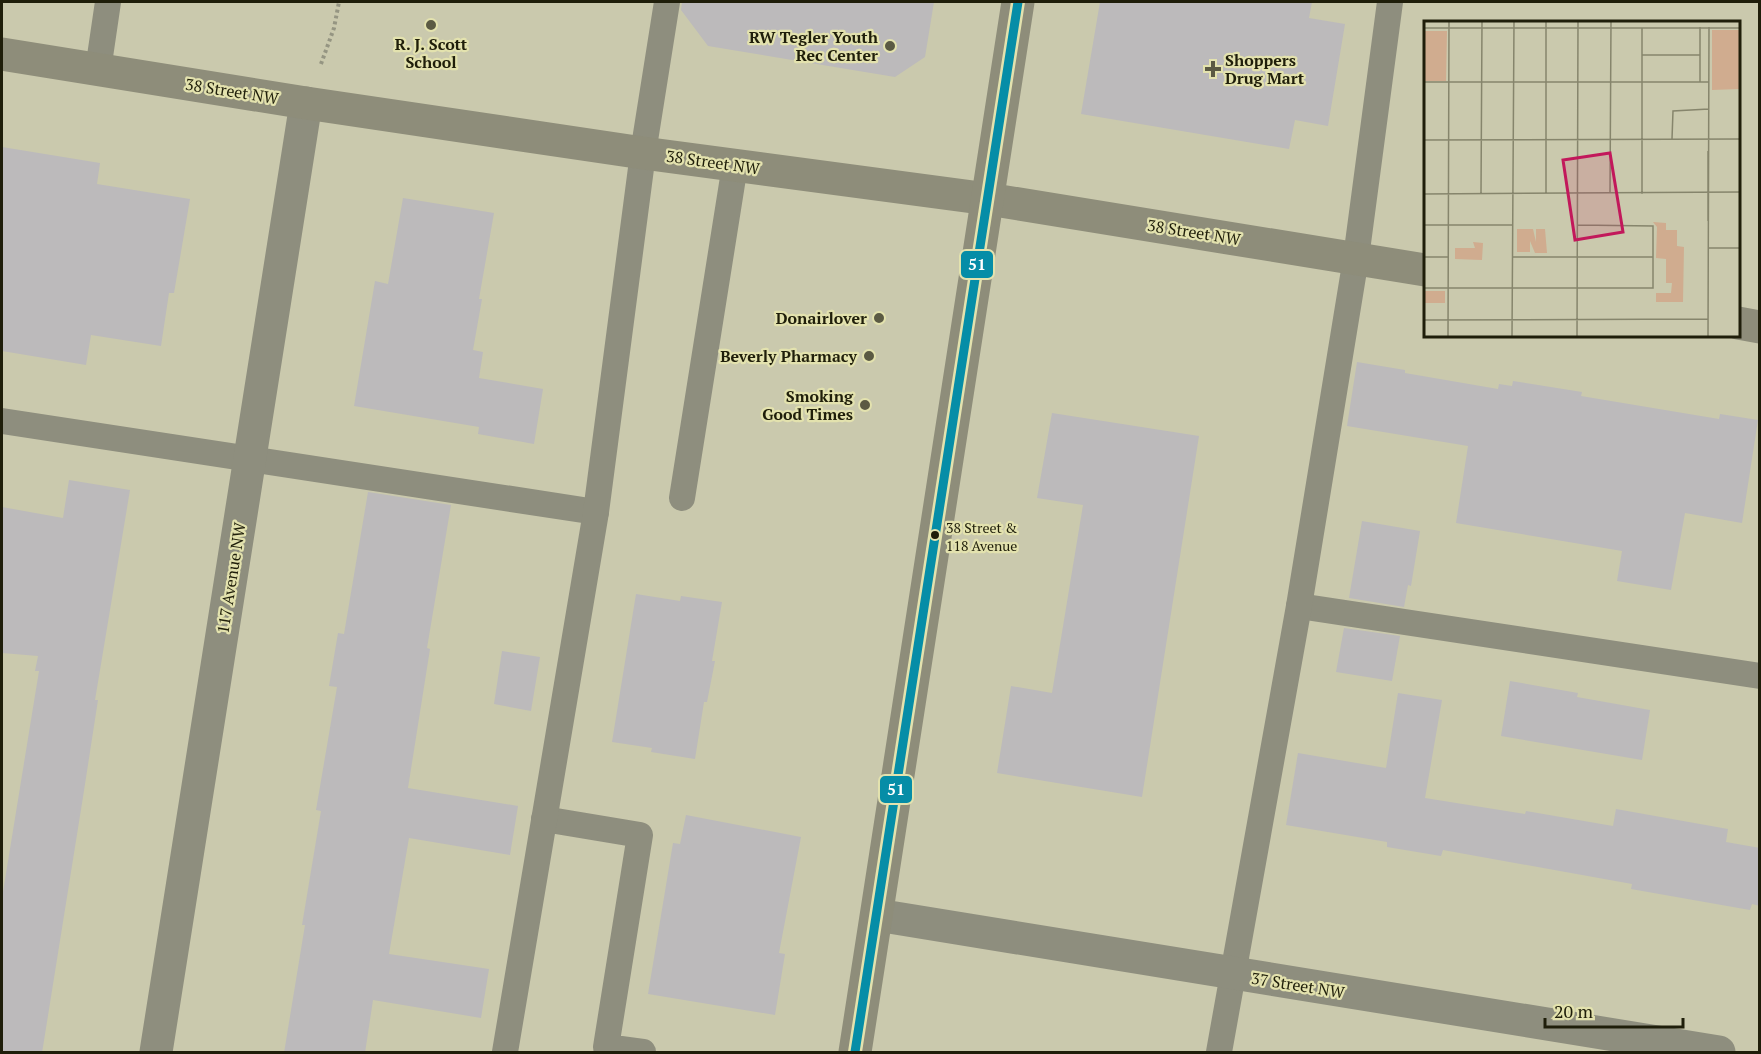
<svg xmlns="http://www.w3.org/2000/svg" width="1761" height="1054" font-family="'PT Serif',serif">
<rect width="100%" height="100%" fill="#cac9ad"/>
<g fill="#bcbabb">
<path d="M682,2H934L925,57L895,77L708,46L681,10Z"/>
<path d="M1100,2H1312L1309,18L1345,24L1328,126L1295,120L1289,149L1081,114Z"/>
<path d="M2,147L100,163L97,184L190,199L174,293H169L161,346L91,335L86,365L2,351Z"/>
<path d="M403,198L494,213L479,299H482L473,350L483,352L479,378L543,389L534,444L478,434L479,427L354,406L375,281L388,284Z"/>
<path d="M1357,362L1405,370V373L1498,389L1499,384L1512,386L1513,381L1582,392L1581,396L1719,419L1720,414L1758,420L1742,523L1685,513L1671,590L1617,581L1622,551L1456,523L1468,446L1347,426Z"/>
<path d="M1052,413L1199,436L1142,797L997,773L1011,686L1052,693L1083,505L1037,498Z"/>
<path d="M69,480L130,490L95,700H98L83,797L42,1053H2V898L39,671H35L38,656L2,653V507L63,518Z"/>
<path d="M368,492L451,505L427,648L430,649L408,788L518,806L510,855L409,838L389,954L489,969L481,1018L373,1000L365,1053H284L305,925H302L321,811L316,810L337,687L329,686L338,633L344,634Z"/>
<path d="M1362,521L1420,531L1411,586L1408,585L1404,607L1349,598Z"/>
<path d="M636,594L680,601L681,596L722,602L712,661H715L707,702H704L695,759L651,752L652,748L612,742Z"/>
<path d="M1344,628L1400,636L1392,681L1336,672Z"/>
<path d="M502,651L540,657L531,711L494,704Z"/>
<path d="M1510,681L1578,693L1577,697L1650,710L1642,760L1501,736Z"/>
<path d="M1398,693L1442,700L1425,798L1525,814L1526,811L1613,826L1616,809L1728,829L1726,842L1760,848V906L1752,904L1750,910L1631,889L1632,884L1443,850L1441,856L1387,847V842L1286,825L1298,753L1386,768Z"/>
<path d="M686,815L801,837L779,953L785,954L775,1015L648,994L673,843L680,844Z"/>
</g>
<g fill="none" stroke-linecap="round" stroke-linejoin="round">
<path stroke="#959582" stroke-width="4" stroke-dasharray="3 3" stroke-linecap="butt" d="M321,64L334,28L339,2"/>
<g stroke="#8e8e7e" stroke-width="26">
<path d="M98,70L108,2"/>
<path d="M2,421L596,512"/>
<path d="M682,498L735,165"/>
<path d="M1299,606L1760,676"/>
<path d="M544,819L640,835L606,1047L643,1052"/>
<path d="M505,1052L596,512L643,153L667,2"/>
<path d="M1219,1052L1299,606L1356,258L1390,2"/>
</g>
<g stroke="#8e8e7e" stroke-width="33">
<path d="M877,915L1719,1052"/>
<path d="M156,1052L306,103"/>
</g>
<g stroke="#8e8d7a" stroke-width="33">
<path d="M2,54L306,103L643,153L988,199L1425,270"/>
<path d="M1738,323L1760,327"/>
<path d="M855,1052L1018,2"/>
</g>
<defs>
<path id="bus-1" d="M855,1052L1018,2"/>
</defs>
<use href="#bus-1" stroke="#e3e2ae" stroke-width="14"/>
<use href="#bus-1" stroke="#068da7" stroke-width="9"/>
</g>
<g fill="#5b5a43" stroke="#e3e2ae" stroke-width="2">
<circle cx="431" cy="25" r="6"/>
<circle cx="890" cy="46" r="6"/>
<path d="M1210 60h6v6h6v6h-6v6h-6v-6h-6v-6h6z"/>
<circle cx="879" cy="318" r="6"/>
<circle cx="869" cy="356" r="6"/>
<circle cx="865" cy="405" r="6"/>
</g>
<circle fill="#1f1e0a" stroke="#e3e2ae" stroke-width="2" cx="935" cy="535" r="5"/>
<g text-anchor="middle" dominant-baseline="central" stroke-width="4.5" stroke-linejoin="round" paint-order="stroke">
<g font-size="14" fill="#1f1e0a" stroke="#e3e2ae" text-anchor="start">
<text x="946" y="527">38 Street &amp;<tspan x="946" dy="18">118 Avenue</tspan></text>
</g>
<g font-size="16" font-weight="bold" fill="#1f1e0a" stroke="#e3e2ae" text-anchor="end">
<text x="878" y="37">RW Tegler Youth<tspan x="878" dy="18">Rec Center</tspan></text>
<text x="431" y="44" text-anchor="middle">R. J. Scott<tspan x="431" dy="18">School</tspan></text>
<text x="1225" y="60" text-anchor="start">Shoppers<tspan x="1225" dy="18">Drug Mart</tspan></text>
<text x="867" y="318">Donairlover</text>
<text x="857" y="356">Beverly Pharmacy</text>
<text x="853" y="396">Smoking<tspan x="853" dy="18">Good Times</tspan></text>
</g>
<g font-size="16" fill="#1f1e0a" stroke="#e3e2ae">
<text transform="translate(232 91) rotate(9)">38 Street NW</text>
<text transform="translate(713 162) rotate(8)">38 Street NW</text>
<text transform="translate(1194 232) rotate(9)">38 Street NW</text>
<text transform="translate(231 578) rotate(-81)">117 Avenue NW</text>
<text transform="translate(1298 985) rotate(9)">37 Street NW</text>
</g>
</g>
<g transform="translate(1424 21)">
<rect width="316" height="316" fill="#cac9ad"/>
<path d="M288,9H316V68L288,69ZM0,10H23L22,60H0ZM229,201L242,202V209H253V225L260,226L259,281H232V272H247L248,262H242V238L232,237L233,206ZM93,208H109L112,221V208H121L123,232H111L106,220V231H93ZM49,221L59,222L58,239L31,238V227H51ZM0,270H21V282H0Z" fill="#d0ac8f"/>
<path fill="none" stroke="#86856c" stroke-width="1.5" d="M276,6V61M0,7H317M218,34H276M0,61H285M248,118L249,90L285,88M0,119L317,118M57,172L58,0M122,172V0M186,172L187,0M0,173L317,171M218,173V7M284,200V130M0,204H88M284,227H317M0,236H25M88,236H229M0,267H229V205L154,204M0,299L284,298M24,316L25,0M88,316L90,0M153,316L154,0M284,316L285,6"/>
<path fill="#c2185b" fill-opacity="0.15" stroke="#c2185b" stroke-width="3" d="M186,132L199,211L151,219L139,139Z"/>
<rect width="316" height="316" fill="none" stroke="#1f1e0a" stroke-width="3"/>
</g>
<g stroke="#e3e2ae" stroke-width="2">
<rect x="960" y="250" width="34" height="29" rx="6" fill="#068da7"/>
<rect x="879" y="775" width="34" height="29" rx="6" fill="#068da7"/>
</g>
<g font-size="16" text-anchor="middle" font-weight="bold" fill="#fff">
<text x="977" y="270">51</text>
<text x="896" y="795">51</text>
</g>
<rect width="1761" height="1054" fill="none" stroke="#1f1e0a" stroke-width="6"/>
<path d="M1545 1018v9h138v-9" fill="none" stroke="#1f1e0a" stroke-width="3"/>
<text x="1554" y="1018" font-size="18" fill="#1f1e0a" stroke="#e3e2ae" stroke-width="4.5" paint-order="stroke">20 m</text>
</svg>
